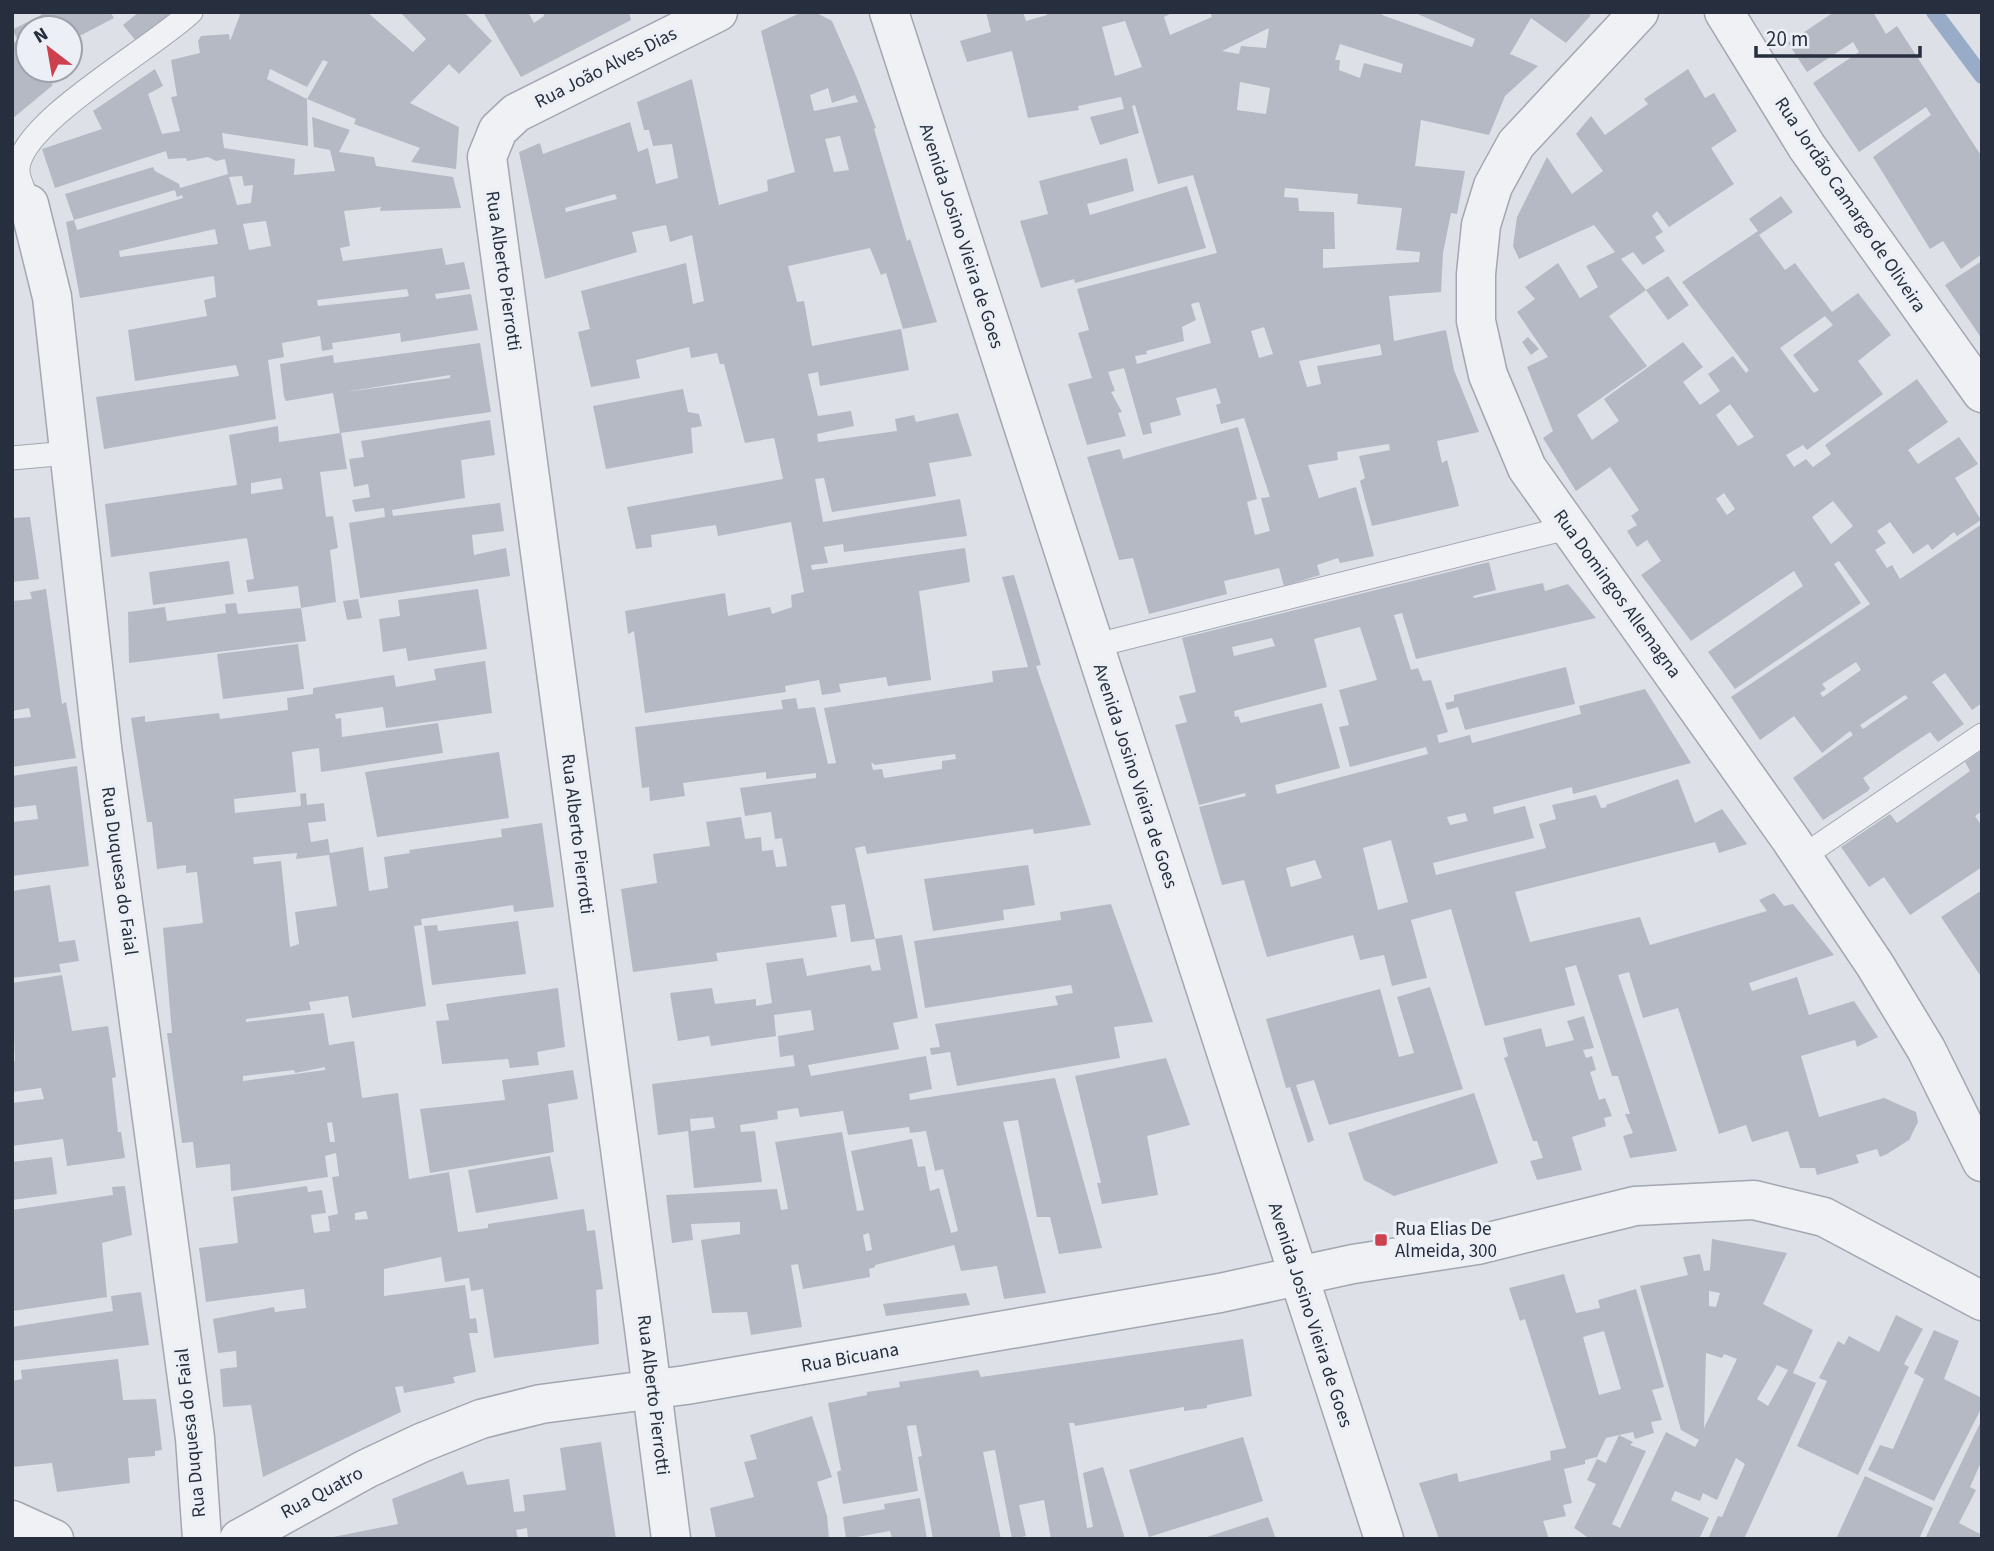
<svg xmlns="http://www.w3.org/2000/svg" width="1994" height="1551" font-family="'Source Sans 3',sans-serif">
<rect width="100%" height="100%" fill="#dde0e7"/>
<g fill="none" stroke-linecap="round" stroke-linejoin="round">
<path stroke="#98acc7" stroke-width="16" d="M1934,12L1982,76"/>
</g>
<g fill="#b4b9c4" fill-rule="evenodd">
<path d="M40,12H110L114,18L70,41V28H28V70H41L53,85L12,119V44L18,40L12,30L41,15Z"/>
<path d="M139,12H167L170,16L136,41L123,25Z"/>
<path d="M235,12H367L413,52L426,39L400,12H464L492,41L459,74L449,64L410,103L459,127L456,169L411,162L420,148L354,124L356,119L307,99L328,62L323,60L307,87L270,69L267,79L307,99L308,146L222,133L224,148L295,159L294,175L335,171L330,150L314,147L312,117L350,130L339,152L374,157L376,166L453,177L461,208L380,211L381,207L344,211L350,246L340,248L343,261L442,248L446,265L464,262L470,289L435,294L436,299L471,294L478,330L401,342L400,333L332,343L333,349L322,351L320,336L282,343L284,357L268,360L276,419L104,449L96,397L239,376L236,365L135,381L128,330L207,316L204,300L216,297L214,276L80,298L66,222L74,220L77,230L183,198L182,195L177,197L175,190L74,220L65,194L153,167L155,171L179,184L180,188L228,174L225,159L216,161L208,157L187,161L186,158L168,159L166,151L55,188L42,149L102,129L93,111L155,69L163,86L148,94L162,134L180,131L171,97L177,96L171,60L200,53L198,41L201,36L229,34L230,41L240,15ZM242,176L244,186L253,185L251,203L237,205L229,177ZM266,221L271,246L249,250L243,224ZM215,229L218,244L120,257L119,251ZM407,289L409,296L404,297L318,306L317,300Z"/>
<path d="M483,12H528L534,23L544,16L543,12H629L631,20L521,77Z"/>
<path d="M815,12L832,21L857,78L876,128L874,129L907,241L910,239L937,322L903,329L886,273L881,275L870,248L788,266L797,302L804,301L812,346L901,329L909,370L820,386L818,372L808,374L818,416L851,411L854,426L817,434L818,442L897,431L895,419L914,415L916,422L958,413L972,456L929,463L936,496L832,512L824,478L815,479L823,522L960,499L967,536L844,552L843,544L824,547L828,563L811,565L812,570L965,548L970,582L919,591L931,680L888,686L886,677L839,684L841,692L822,695L819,680L785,686L786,692L645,713L634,631L628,634L625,611L725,593L728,616L770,607L772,614L792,607L791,595L804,592L791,522L718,536L716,525L651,535L652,547L636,549L627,507L783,479L775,442L774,438L745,443L724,364H720L717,353L691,358L689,347L636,360L640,378L591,387L578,332L590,329L581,291L686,263L693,304L704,301L692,235L670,242L666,225L632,232L637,252L545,279L519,152L540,143L543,154L630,122L638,152L648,148L656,184L678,178L672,144L653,146L649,130H644L637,102L692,79L719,205L768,191L767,180L795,172L761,31L800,13ZM828,88L832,103L855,95L858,102L814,111L810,95ZM840,136L849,170L834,172L825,139ZM615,194L617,199L566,212L565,208Z"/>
<path d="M986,12H1023L1026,21L1047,15L1045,12H1174L1164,17L1170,35L1212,17L1210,12H1383L1382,15L1472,47L1475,39L1413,12H1587L1591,15L1566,43L1531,18L1510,54L1538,66L1505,96L1489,135L1421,120L1415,166L1465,171L1457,214L1451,213L1443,253L1441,292L1389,296L1394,341L1446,330L1454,370L1479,432L1437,441L1442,463L1447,460L1459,506L1372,526L1360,481L1365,478L1359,456L1390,450L1389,444L1337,452L1338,460L1308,465L1319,498L1356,487L1374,556L1340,563L1338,558L1317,565L1320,575L1284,586L1279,568L1224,581L1227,594L1149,614L1133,558L1119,560L1087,457L1120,449L1123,459L1238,427L1257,499L1247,502L1255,535L1270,531L1261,498L1270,497L1244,418L1221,424L1216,405L1221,403L1216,388L1176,398L1181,415L1150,423L1152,433L1143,435L1124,368L1108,372L1115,391L1111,392L1122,412L1118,413L1126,436L1087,445L1068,384L1092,378L1078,333L1089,330L1077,289L1217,253L1193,175L1158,184L1135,105L1132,106L1139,133L1100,145L1090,117L1124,109L1121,97L1078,106L1079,110L1028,118L1012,51L967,62L960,41L991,32ZM1125,21L1142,67L1115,76L1102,27ZM1269,28L1266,48L1241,46L1239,54L1222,51ZM1340,44L1403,64L1401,73L1364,63L1360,78L1339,70L1340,60H1335ZM1240,82L1270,88L1266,114L1237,110ZM1285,188L1358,194L1357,204L1402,208L1396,250L1420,252L1419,262L1323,268V249H1335L1334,212L1299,211L1298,198L1284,197ZM1199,302L1211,343L1137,364L1135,356L1147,354L1146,351L1184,341L1182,327L1196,320L1191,304ZM1264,327L1273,354L1259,358L1251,331ZM1380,344L1382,355L1317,366L1321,384L1307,387L1299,361Z"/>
<path d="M1834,12H1873L1886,34L1897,26L1982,157V254L1961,269L1943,241L1930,249L1873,157L1931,115L1926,107L1859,152L1813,83L1859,52L1853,42L1807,72L1788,43Z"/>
<path d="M1688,69L1705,98L1714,93L1737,131L1711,148L1734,184L1669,227L1657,211L1652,216L1663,232L1655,237L1665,251L1643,265L1633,252L1621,259L1646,290L1609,316L1647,366L1577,415L1592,440L1619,421L1604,399L1683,342L1703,367L1683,382L1700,405L1720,391L1708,374L1733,356L1746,373L1749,370L1682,282L1758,231L1749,219L1781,196L1793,212L1759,235L1785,270L1795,263L1832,312L1858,293L1891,335L1858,361L1883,394L1807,450L1803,445L1786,455L1794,467L1806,459L1813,467L1831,454L1825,445L1917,379L1948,422L1908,450L1918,464L1959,437L1978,464L1955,478L1981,520L1957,536L1954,532L1932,550L1928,544L1913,554L1890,522L1877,531L1886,543L1875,550L1887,568L1892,565L1900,579L1982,524V703L1972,710L1945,673L1932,682L1964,724L1938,742L1930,732L1900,752L1863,778L1870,788L1868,791L1823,820L1793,778L1853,735L1850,731L1822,753L1794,716L1760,740L1731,697L1870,604L1839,561L1834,564L1861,603L1735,689L1708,652L1803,586L1794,571L1691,641L1641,575L1661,561L1647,540L1637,547L1627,531L1637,525L1631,516L1639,510L1610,467L1576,491L1543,438L1553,431L1527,367L1548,357L1517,312L1535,299L1525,287L1558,263L1580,298L1598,287L1586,266L1615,252L1594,225L1519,259L1513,246L1517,217L1547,157L1572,194L1603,171L1576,134L1591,116L1605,135L1648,104L1644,99ZM1825,316L1833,325L1793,355L1819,390L1814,393L1780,348ZM1730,404L1754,437L1738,446L1716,415ZM1724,493L1735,509L1727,515L1716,499ZM1833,501L1853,526L1831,544L1812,517ZM1856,662L1861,670L1823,697L1820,693L1826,689L1822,684ZM1905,695L1908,698L1863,729L1860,725Z"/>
<path d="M1127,158L1134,191L1087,204L1090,215L1187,186L1206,248L1075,283L1074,279L1041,288L1020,221L1048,214L1039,181Z"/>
<path d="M1982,261V339L1945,285Z"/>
<path d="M1668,276L1689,305L1668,320L1646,290Z"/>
<path d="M1528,337L1539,349L1531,355L1522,342Z"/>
<path d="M480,343L491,412L340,433L333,393L286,401L284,397L280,364L333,355L334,363ZM450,375V378L345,392Z"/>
<path d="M683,389L688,412L699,414L702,426L691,428L693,453L606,469L593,406Z"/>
<path d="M490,420L495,455L461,460L465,498L392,510L393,516L500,503L504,531L472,535L474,555L506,548L510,576L360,598L349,523L385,517L384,508L355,512L352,500L370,497L368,484L354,487L349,459L364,457L361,441Z"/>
<path d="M278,426L279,442L341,433L347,469L320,472L326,517L333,516L338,548L330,550L336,602L301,608L306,641L129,663L128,612L165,607L167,621L226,613L225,604L236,603L238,614L301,608L298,586L248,592L246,580L254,579L247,538L111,557L105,504L237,485L229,435ZM281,478L283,489L251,494V483Z"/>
<path d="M30,517L39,579L12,582V518Z"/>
<path d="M229,561L234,594L153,605L149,572Z"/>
<path d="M1489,562L1496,590L1473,596L1474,598L1543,583L1545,591L1568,584L1596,618L1416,659L1402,613L1394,615L1411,670L1418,668L1423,681L1431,680L1448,732L1437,735L1439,743L1470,735L1472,743L1581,714L1579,706L1645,689L1691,763L1573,794L1572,787L1493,807L1494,814L1525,806L1534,838L1433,863L1436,875L1546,848L1539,824L1556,819L1552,805L1596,795L1601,808L1607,807L1606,805L1678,779L1695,823L1722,809L1747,844L1719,853L1715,842L1515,892L1530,942L1640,917L1650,945L1767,911L1759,900L1774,893L1784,906L1793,904L1834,955L1749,983L1752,991L1797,977L1809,1015L1854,1001L1878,1037L1857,1047L1855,1040L1801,1056L1819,1117L1884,1098L1916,1112L1918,1122L1909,1140L1887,1154L1880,1157L1877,1149L1856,1155L1859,1163L1817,1175L1815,1168H1800L1788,1131L1752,1142L1746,1125L1719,1134L1678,1008L1643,1018L1629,972L1618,975L1677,1151L1630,1158L1623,1136L1633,1133L1625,1114H1630L1618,1076H1612L1576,965L1565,968L1575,1005L1485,1026L1451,909L1411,920L1427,978L1417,980L1392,986L1384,955L1360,960L1353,935L1267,957L1244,880L1222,885L1199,807L1246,796L1245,793L1199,805L1175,725L1187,722L1179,696L1196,692L1182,638ZM1360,627L1377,680L1339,690L1349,725L1339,727L1350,767L1426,747L1428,754L1277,794L1275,785L1340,768L1322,703L1241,723L1238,716L1235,717L1234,711L1327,687L1314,639ZM1272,638L1275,646L1234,656L1232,647ZM1465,813L1468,821L1450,825L1447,817ZM1391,840L1408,902L1378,910L1363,848ZM1315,860L1322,878L1291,887L1286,868Z"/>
<path d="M1014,575L1041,665L1036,666L1091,825L1034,834L1033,829L867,854L865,846L855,848L875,939L902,935L918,1018L893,1023L899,1049L808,1065L811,1076L926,1056L932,1089L909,1094L910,1100L1055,1078L1102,1248L1059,1254L1050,1217H1037L1018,1120L1003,1122L1046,1293L1004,1299L997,1266L961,1271L954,1245L875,1265V1267L869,1269L870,1277L803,1289L798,1264L791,1265L802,1327L751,1335L747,1312L712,1313L701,1240L740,1234V1222L691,1224L693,1240L672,1243L666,1195L777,1189L781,1210L788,1209L775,1142L842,1132L857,1211L864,1210L851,1151L912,1139L918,1167L925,1166L930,1191L939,1188L951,1233L958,1231L943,1169L935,1171L926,1131L910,1133L909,1127L848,1135L843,1111L800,1117L798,1108L777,1111L778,1119L740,1125L741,1132L755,1131L762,1182L694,1188L688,1131L658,1135L652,1084L795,1066L793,1055L780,1057L778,1036L814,1030L811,1010L774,1015L776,1036L711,1046L709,1036L678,1041L670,993L712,988L715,1004L756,999V1006L772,1003L766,963L803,958L807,976L870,965L872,971L881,970L875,939L851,942L845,904L831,906L837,937L716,953L718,961L633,972L621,889L657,883L653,854L710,846L706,822L741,817L745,839L761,837L762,851L773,850L776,867L787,866L782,838L775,839L771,812L745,816L740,788L816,778V773L766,779V772L683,783L685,796L650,801L649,787L642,788L635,727L783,709L781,700L796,698L798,709L815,707L828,764L836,763L824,708L993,682L992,671L1028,667L1002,577ZM955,754L956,759L942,761V769L884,778L882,769L873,770L871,762L875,765ZM713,1117L715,1128L691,1131L690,1119ZM869,1233L872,1250L866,1251L863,1235Z"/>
<path d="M46,589L62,704L66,702L76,758L12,767V719L31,717L29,708L12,711V601L32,599L30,592Z"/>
<path d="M478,589L487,649L408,661L406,648L383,652L379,619L400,616L398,600Z"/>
<path d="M358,599L362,618L347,620L343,601Z"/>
<path d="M298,644L304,689L223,699L217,654Z"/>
<path d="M485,661L492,713L386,728L383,707L335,714L336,719L341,718L342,737L438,723L443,753L321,772L319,748L292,752L296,792L234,799L235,813L301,806L300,794L306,793L307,805L324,803L326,821L308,823L311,842L328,839L330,853L363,847L369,891L388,888L384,857L410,853L409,850L502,837L501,829L542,823L554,907L514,912L513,905L421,919L422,925L414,926L426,1006L352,1018L348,996L309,1002L311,1010L246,1019V1022L324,1013L329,1045L354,1041L362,1098L398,1093L409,1179L449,1172L458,1232L488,1228V1224L584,1209L587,1231L595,1230L603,1289L596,1290L599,1344L494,1358L483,1289L471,1291L469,1278L445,1282L441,1257L384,1269V1296L465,1285L470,1319L476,1318L478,1333H469L476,1372L453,1377L455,1383L404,1393L403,1386L395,1387L401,1412L263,1477L251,1405L223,1407L220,1369L237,1367L236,1351L218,1353L213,1319L274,1307L275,1312L306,1308L304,1289L206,1302L199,1248L238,1243L233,1197L307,1186L308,1192L322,1190L326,1213L311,1215L314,1233L330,1231L328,1216L338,1214L332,1177L339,1176L336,1153L325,1156L328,1177L231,1191L230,1164L196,1168L193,1142L182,1143L167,1033H172L163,928L203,923L197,872L186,873V865L157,869L152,822H147L131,718L145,716V722L219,713L220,719L288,710L287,698L313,694V688L394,675L396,687L436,680L434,669ZM297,853L296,859L329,855L337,906L295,912L299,944L290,947L281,861L254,864L253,857ZM325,1067V1070L243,1081V1076L294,1070L295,1073ZM332,1122L335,1142H330L327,1123ZM366,1211L368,1219L355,1220V1213Z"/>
<path d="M1566,667L1575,704L1465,730L1458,707L1447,710L1445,703L1454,701V695Z"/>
<path d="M1982,750V811L1975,816L1982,826V867L1910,915L1884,877L1869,887L1841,847L1890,814L1897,823L1970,771L1965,762Z"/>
<path d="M499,752L509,818L377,837L365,772Z"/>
<path d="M77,766L89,866L12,876V822L38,819L36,805L12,808V776Z"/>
<path d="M1028,865L1035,905L1003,910L1004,920L933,931L924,879Z"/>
<path d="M50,885L59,942L75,940L79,961L59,964L61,972L12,978V891Z"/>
<path d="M1982,890V978L1941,917Z"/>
<path d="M1111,904L1153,1022L1114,1027L1120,1058L957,1086L950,1052L931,1055L930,1048L940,1047L935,1024L1058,1005L1055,996L1073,993L1071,985L925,1008L914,941L1061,920L1060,912Z"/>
<path d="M518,921L526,974L432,985L424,926L437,925L438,931Z"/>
<path d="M62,975L72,1031L108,1026L116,1077L112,1078L118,1132H121L125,1158L67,1166L63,1139L12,1146V1103L44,1099L41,1088L12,1092V1061H15L12,983Z"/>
<path d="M1430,987L1463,1089L1329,1125L1314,1080L1296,1085L1314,1140L1308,1143L1290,1087L1286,1088L1266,1019L1380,989L1399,1057L1414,1053L1397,997Z"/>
<path d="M558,988L565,1047L537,1052L539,1065L510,1068L508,1059L442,1064L436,1021L449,1020L446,1004Z"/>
<path d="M1584,1016L1594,1048L1583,1050L1586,1058L1592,1056L1596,1070L1590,1072L1599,1100L1605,1098L1612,1116L1604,1118L1606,1126L1572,1137L1582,1170L1537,1180L1530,1161L1543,1158L1537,1141H1533L1504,1058L1508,1056L1503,1038L1541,1028L1546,1047L1574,1040L1567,1021Z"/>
<path d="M1166,1058L1190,1125L1147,1136L1158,1195L1102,1204L1097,1183H1101L1075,1076Z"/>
<path d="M573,1070L578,1099L548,1104L554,1152L430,1173L420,1109L505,1100L502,1080Z"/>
<path d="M1474,1093L1498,1163L1394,1196L1364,1180L1348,1133Z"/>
<path d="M550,1156L558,1199L476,1213L468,1170Z"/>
<path d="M52,1157L57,1194L12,1200V1162Z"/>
<path d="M125,1186L132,1235L102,1243L107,1297L13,1311L12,1210L113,1195L112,1187Z"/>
<path d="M1712,1239L1787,1253L1763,1304L1813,1330L1793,1373L1816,1383L1744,1539H1708L1718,1516L1722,1517L1745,1464L1736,1458L1717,1500L1703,1493L1700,1501L1675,1491L1671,1500L1709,1518L1699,1539H1590L1574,1528L1596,1484L1587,1480L1597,1459L1606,1463L1619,1435L1606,1438L1597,1457L1585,1460V1464L1564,1469L1572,1503L1563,1505L1566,1516L1543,1521L1549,1539H1439L1419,1483L1457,1473L1459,1482L1551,1460L1550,1451L1566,1448L1525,1319L1520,1321L1509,1288L1564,1274L1576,1313L1600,1308L1598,1300L1636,1289L1664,1387L1652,1390L1662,1420L1651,1422L1654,1433L1635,1439L1633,1432L1619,1435L1633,1442L1630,1445L1646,1451L1612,1524L1620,1528L1666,1432L1695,1447L1699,1440L1681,1430L1640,1286L1688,1275L1683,1257L1700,1254L1704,1271L1710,1270ZM1709,1291L1720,1293L1716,1307L1709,1306ZM1604,1331L1621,1389L1599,1395L1583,1337ZM1706,1353L1722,1358L1724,1354L1737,1359L1704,1428ZM1777,1365L1788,1370L1768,1406L1757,1399Z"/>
<path d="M141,1292L149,1345L12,1361V1327L113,1311L111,1296Z"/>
<path d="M966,1293L970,1305L886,1316L883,1304Z"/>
<path d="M1896,1315L1923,1329L1904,1364L1909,1367L1858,1475L1797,1446L1827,1381L1819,1378L1838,1341L1844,1345L1849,1336L1879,1352Z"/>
<path d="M1934,1330L1959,1341L1944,1379L1982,1398V1407L1934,1501L1868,1470L1880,1445L1893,1449L1924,1379L1914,1373Z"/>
<path d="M1243,1339L1252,1396L1207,1405V1408L1184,1411V1407L1075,1426L1074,1423H1069L1087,1528L1093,1527L1083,1473L1103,1467L1125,1539H1051L1044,1500L1019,1505L1026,1536L1012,1539L995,1450L983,1452L1001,1539H933L918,1457L922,1456L916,1425L907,1426L918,1491L843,1504L837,1472L841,1470L828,1403L867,1395V1392L900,1387L899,1382L978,1370L981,1377Z"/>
<path d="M118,1359L123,1400L156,1399L162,1450L155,1451V1456L128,1458L130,1483L57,1492L52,1463L12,1467V1381L22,1379L21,1370Z"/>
<path d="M812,1416L832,1477L817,1482L827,1516L829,1538L716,1539L710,1508L754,1497L744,1462L757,1459L750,1435Z"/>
<path d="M1982,1419V1460L1970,1487L1976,1490L1959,1523L1982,1535V1539H1925Z"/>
<path d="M1243,1437L1263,1501L1149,1537L1129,1470Z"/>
<path d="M601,1442L616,1539H528L527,1528L516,1530L518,1539H323L398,1524L392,1499L463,1471L467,1485L509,1479L514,1512L525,1511L523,1495L566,1490L560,1448Z"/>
<path d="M1865,1476L1933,1508L1919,1539H1836Z"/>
<path d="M920,1498L927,1539H892L890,1531L846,1539L843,1517L885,1509L884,1504Z"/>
<path d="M1268,1517L1276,1539H1204V1538Z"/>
</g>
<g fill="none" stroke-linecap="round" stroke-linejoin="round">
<defs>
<g id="service">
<path d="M29,204C26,194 17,179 18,169C20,122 155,47 191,12"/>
<path d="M12,458L68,453"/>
<path d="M1093,646L1567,528"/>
<path d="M1802,857L1982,735"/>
</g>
<g id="minor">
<path d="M889,12L1384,1539"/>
<path d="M1639,12L1516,144L1493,186L1481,225L1476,274V321L1488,375L1527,468L1791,840L1875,965L1926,1049L1982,1162"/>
<path d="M1724,12L1807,147L1982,393"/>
<path d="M29,204L52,297L102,747L195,1438L202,1539"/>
<path d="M12,1520L54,1539"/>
<path d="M239,1539L366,1469L421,1443L481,1419L541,1404L686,1385L1220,1293L1353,1264L1477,1245L1635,1206L1754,1200L1824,1217L1982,1301"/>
<path d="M671,1539C613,1078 548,618 487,157L498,130L516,113L718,12"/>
</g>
</defs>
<use href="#service" stroke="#a3a7b1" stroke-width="25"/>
<use href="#minor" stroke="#a3a7b1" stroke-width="41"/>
<use href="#service" stroke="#f0f1f5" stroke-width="23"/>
<use href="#minor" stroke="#f0f1f5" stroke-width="38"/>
</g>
<rect fill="#cd414f" stroke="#eceff5" stroke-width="2.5" x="1374" y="1233" width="14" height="14" rx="3.5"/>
<g text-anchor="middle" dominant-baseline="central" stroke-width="7" stroke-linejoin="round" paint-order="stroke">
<g font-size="19" fill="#272e3d" stroke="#eceff5">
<text transform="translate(606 68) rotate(-27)">Rua João Alves Dias</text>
<text transform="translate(1850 205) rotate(56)">Rua Jordão Camargo de Oliveira</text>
<text transform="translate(961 236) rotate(72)">Avenida Josino Vieira de Goes</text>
<text transform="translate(503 271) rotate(82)">Rua Alberto Pierrotti</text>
<text transform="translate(1617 594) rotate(54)">Rua Domingos Allemagna</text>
<text transform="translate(1135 776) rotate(72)">Avenida Josino Vieira de Goes</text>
<text transform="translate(577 834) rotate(83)">Rua Alberto Pierrotti</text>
<text transform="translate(119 871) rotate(82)">Rua Duquesa do Faial</text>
<text transform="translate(1310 1315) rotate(72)">Avenida Josino Vieira de Goes</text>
<text transform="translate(850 1358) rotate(-10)">Rua Bicuana</text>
<text transform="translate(653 1395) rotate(83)">Rua Alberto Pierrotti</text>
<text transform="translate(191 1433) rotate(-96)">Rua Duquesa do Faial</text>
<text transform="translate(322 1493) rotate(-28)">Rua Quatro</text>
</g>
<g font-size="19" fill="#272e3d" stroke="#eceff5" text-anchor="start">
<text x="1395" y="1229">Rua Elias De<tspan x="1395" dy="22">Almeida, 300</tspan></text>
</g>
</g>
<rect width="1994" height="1551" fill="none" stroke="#272e3d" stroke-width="28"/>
<g transform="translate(49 49) rotate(329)"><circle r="33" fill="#eceff5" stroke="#9da2ab" stroke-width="2"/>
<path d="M0-5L12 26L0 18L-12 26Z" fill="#cd414f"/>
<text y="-10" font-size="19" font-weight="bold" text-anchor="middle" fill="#272e3d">N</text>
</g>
<path d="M1756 46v10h164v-10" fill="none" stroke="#272e3d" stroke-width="3.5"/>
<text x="1766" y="46" font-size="21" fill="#272e3d" stroke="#eceff5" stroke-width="5" paint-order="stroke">20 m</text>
</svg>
